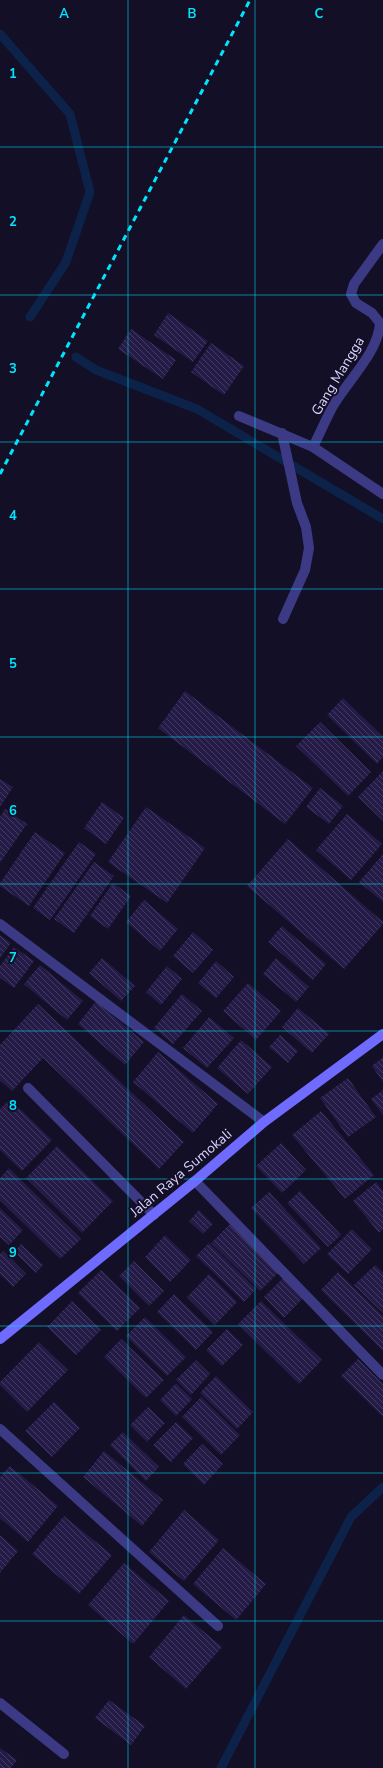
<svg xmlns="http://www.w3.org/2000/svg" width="383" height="1768" font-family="'Nunito Sans',sans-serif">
<defs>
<pattern id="building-back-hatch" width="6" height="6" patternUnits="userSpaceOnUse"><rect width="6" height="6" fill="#241b47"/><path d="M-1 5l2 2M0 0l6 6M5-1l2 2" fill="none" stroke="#433b63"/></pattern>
</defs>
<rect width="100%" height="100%" fill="#130f26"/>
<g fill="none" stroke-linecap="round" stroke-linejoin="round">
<g stroke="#0c2248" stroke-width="9">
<path d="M0,34L70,114L90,192L66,262L30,317"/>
<path d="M76,357L96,370L197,409L383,519"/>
<path d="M221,1768L351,1517L383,1487"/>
</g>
</g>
<g fill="url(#building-back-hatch)">
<path d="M168,313L208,341L193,362L154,335Z"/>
<path d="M131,329L176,360L163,379L118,349Z"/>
<path d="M211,343L244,366L224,395L191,372Z"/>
<path d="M185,691L313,788L285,824L158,728Z"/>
<path d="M343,698L383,737V757L377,764L327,715Z"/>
<path d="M320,722L371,772L348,796L296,746Z"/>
<path d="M383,771V821L358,797Z"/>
<path d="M0,779L13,787L0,807Z"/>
<path d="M320,788L343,806L329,824L306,807Z"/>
<path d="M102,802L124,818L106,844L84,828Z"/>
<path d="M146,807L205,848L167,903L108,862Z"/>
<path d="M5,809L27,824L0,863V817Z"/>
<path d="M347,814L382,844L351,880L316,850Z"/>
<path d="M35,832L65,853L29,906L0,886V883Z"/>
<path d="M288,839L383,922V924L344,969L247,886Z"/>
<path d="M79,842L96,854L50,920L33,908Z"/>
<path d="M383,854V902L359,882Z"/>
<path d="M94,862L114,876L74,933L54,919Z"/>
<path d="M113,883L131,896L108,929L90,916Z"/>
<path d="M144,900L178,929L160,951L126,922Z"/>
<path d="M282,926L326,964L313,980L268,942Z"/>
<path d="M193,932L213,950L193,973L173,956Z"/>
<path d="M0,935L11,943L0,958Z"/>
<path d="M14,947L34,961L14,988L0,978V966Z"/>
<path d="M102,958L135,986L121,1001L89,973Z"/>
<path d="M276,958L309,987L296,1002L263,974Z"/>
<path d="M216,961L234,977L216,998L198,983Z"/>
<path d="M40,965L83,1001L67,1020L24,984Z"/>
<path d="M167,966L182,979L161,1005L146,992Z"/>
<path d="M248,983L281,1011L256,1040L223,1011Z"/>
<path d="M182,994L202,1011L173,1044L154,1028Z"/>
<path d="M96,1001L144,1042L125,1065L78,1024Z"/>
<path d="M38,1004L184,1142L159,1169L43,1058L12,1091L0,1080V1045Z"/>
<path d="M298,1008L329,1034L312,1053L282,1027Z"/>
<path d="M209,1017L234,1038L207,1068L183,1048Z"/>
<path d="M280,1035L298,1051L288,1063L269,1047Z"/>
<path d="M241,1040L272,1067L248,1094L217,1068Z"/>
<path d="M158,1052L218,1104L193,1133L133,1082Z"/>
<path d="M383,1057V1082L372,1066Z"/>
<path d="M348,1078L376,1117L348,1137L320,1098Z"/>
<path d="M383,1090V1115L371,1099Z"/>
<path d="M10,1099L52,1140L22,1171L0,1150V1109Z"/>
<path d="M321,1111L374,1175L345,1199L292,1135Z"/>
<path d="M281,1143L306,1170L282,1193L256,1166Z"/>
<path d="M57,1146L113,1201L82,1233L26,1178Z"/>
<path d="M9,1168L81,1239L60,1259L0,1200V1178Z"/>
<path d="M376,1182L383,1191V1229L379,1233L353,1201Z"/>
<path d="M300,1191L341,1235L328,1247L287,1203Z"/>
<path d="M269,1192L321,1248L304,1264L251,1208Z"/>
<path d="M0,1208L23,1230L9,1245L0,1237Z"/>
<path d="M199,1210L213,1224L203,1234L189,1221Z"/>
<path d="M232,1222L280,1271L260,1291L211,1243Z"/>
<path d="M352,1229L372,1249L348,1274L327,1254Z"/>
<path d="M165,1235L191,1260L170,1282L145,1257Z"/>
<path d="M209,1243L256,1289L244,1302L196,1256Z"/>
<path d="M21,1244L43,1265L36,1273L14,1252Z"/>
<path d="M3,1251L26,1274L13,1287L0,1274V1254Z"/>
<path d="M134,1261L164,1291L149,1306L119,1276Z"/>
<path d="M375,1265L383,1272V1313L354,1285Z"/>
<path d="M101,1270L140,1308L117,1331L78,1293Z"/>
<path d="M338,1272L383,1316V1351L321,1290Z"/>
<path d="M209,1274L237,1302L215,1325L187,1297Z"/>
<path d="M284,1277L304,1297L284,1318L264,1297Z"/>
<path d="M174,1294L213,1332L196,1350L157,1312Z"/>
<path d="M72,1301L101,1330L76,1355L47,1327Z"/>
<path d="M261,1301L322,1360L299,1384L238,1324Z"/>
<path d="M145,1317L186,1357L167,1376L126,1336Z"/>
<path d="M227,1329L243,1345L222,1366L206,1350Z"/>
<path d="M121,1339L164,1380L146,1398L104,1357Z"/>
<path d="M39,1342L68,1370L27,1412L0,1385V1382Z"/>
<path d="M358,1359L383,1384V1417L341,1376Z"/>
<path d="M196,1360L210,1374L191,1395L176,1380Z"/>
<path d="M216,1376L253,1412L237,1429L200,1393Z"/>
<path d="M176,1383L192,1399L176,1416L160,1400Z"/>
<path d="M201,1397L240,1435L221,1455L182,1417Z"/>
<path d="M54,1402L80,1428L52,1457L25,1431Z"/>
<path d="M148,1407L165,1423L147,1442L130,1425Z"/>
<path d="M176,1422L193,1438L171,1462L153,1445Z"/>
<path d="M123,1432L159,1467L146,1481L110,1445Z"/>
<path d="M202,1444L223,1464L204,1485L183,1464Z"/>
<path d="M104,1451L163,1500L142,1526L83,1477Z"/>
<path d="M10,1466L58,1506L28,1542L0,1518V1477Z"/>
<path d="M184,1510L219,1540L184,1581L149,1552Z"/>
<path d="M64,1516L112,1555L79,1594L32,1554Z"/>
<path d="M0,1535L18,1551L0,1573Z"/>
<path d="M223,1548L266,1584L236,1620L193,1584Z"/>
<path d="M124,1563L169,1601L133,1644L88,1605Z"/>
<path d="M184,1615L222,1647L186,1689L149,1657Z"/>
<path d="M109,1700L145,1726L131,1745L95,1718Z"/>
<path d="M0,1748L17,1760L11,1768H0Z"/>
</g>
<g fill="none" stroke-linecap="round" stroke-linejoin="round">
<g stroke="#3d3a85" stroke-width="10">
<path d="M282,433L297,503L306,527L309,548L305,570L283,619"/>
<path d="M28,1088L154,1215"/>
</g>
<g stroke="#3d3a85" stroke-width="10">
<path d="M239,416L313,447L383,494"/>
<path d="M313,447C320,433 326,419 333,406C348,380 378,353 380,323L372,313L356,303L351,294L354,284L383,244"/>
<path d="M0,924L264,1122"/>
<path d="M195,1181L383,1375"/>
<path d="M0,1429L218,1626"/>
<path d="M0,1703L64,1754"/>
</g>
<path stroke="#6f6bff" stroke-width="10" d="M0,1339L195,1181L264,1122L383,1034"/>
<path stroke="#00e5ff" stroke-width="3" stroke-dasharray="6 5" stroke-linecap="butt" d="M0,474L250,0"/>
</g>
<path fill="none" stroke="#00e5ff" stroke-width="1" stroke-opacity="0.55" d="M128,0V1768M255,0V1768M0,147H383M0,295H383M0,442H383M0,589H383M0,737H383M0,884H383M0,1031H383M0,1179H383M0,1326H383M0,1473H383M0,1621H383"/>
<g text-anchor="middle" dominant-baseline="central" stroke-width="4" stroke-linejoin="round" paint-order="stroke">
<g font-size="14" fill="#d9d4ff" stroke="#130f26">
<text transform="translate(338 376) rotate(-59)">Gang Mangga</text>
<text transform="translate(181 1173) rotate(-40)">Jalan Raya Sumokali</text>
</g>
</g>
<g font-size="13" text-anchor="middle" font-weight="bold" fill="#00e5ff" stroke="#130f26" stroke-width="4" stroke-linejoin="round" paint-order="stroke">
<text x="64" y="18">A</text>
<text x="192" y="18">B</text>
<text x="319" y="18">C</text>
<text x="13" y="78">1</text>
<text x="13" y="226">2</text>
<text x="13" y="373">3</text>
<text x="13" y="520">4</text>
<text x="13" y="668">5</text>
<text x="13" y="815">6</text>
<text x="13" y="962">7</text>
<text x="13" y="1110">8</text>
<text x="13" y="1257">9</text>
</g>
</svg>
